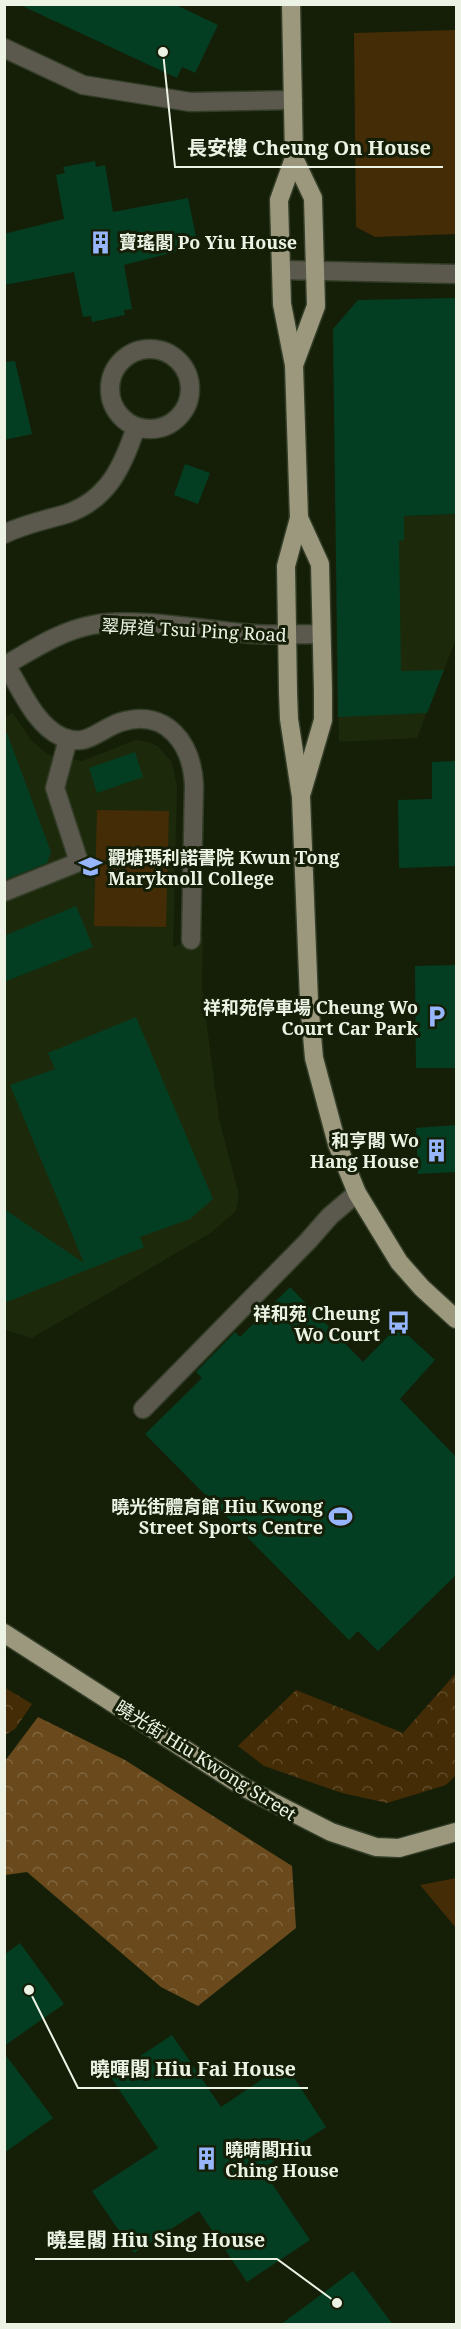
<svg xmlns="http://www.w3.org/2000/svg" width="461" height="2329" font-family="'Noto Serif','Noto Sans TC',serif">
<defs>
<pattern id="forest-crowns" width="20" height="18" patternUnits="userSpaceOnUse" patternTransform="scale(1.5)"><rect width="20" height="18" fill="#6a4a1d"/><path d="M2 6a3 3 0 1 1 6 0M12 15a3 3 0 1 1 6 0" fill="none" stroke="#7f653e"/></pattern>
<pattern id="park-crowns" width="20" height="18" patternUnits="userSpaceOnUse" patternTransform="scale(1.5)"><rect width="20" height="18" fill="#442c06"/><path d="M2 6a3 3 0 1 1 6 0M12 15a3 3 0 1 1 6 0" fill="none" stroke="#5f4b2a"/></pattern>
</defs>
<rect width="100%" height="100%" fill="#151f08"/>
<g fill="#1d290b">
<path d="M456,514V639L417,738L339,742L336,519Z"/>
<path d="M13,713L31,740L47,754L82,761L135,740L148,742L158,746L172,763L177,786L173,947L203,936L202,987L219,1119L239,1195L236,1211L212,1232L32,1338L5,1330L4,717Z"/>
</g>
<path fill="url(#forest-crowns)" d="M38,1717L125,1760L292,1866L296,1928L198,2006L161,1987L27,1872L5,1875V1761Z"/>
<g fill="url(#park-crowns)">
<path d="M456,1673V1775L446,1785L387,1803L342,1793L264,1766L238,1746L296,1690L403,1733Z"/>
<path d="M4,1687L32,1704L15,1729L5,1735Z"/>
</g>
<g fill="#442c06">
<path d="M456,30V234L375,237L356,227L354,33Z"/>
<path d="M97,810L169,811L166,927L94,926Z"/>
<path d="M456,1878V1928L420,1885Z"/>
</g>
<g fill="#043e22">
<path d="M18,4H174L218,25L195,73L182,67L177,78Z"/>
<path d="M95,161L96,167L105,165L113,212L188,198L198,246L124,265L132,309L124,310L125,315L92,322L91,316L83,317L74,272L4,285V234L64,219L56,175L65,173L63,167Z"/>
<path d="M456,298V514L404,516V540L399,541L401,671L444,670L427,713L338,717L333,329L358,300Z"/>
<path d="M15,361L32,434L4,440V362Z"/>
<path d="M185,464L210,473L198,504L174,495Z"/>
<path d="M7,733L51,852L47,863L4,880V734Z"/>
<path d="M135,752L143,777L97,793L89,768Z"/>
<path d="M456,761V866L399,868L398,800L432,799V762Z"/>
<path d="M76,906L93,947L4,982V936Z"/>
<path d="M456,965V1068H416L415,966Z"/>
<path d="M136,1017L213,1199L190,1219L140,1237L144,1247L4,1303V1209L84,1263L10,1085L55,1069L48,1053Z"/>
<path d="M456,1125V1172L418,1174L416,1128Z"/>
<path d="M290,1287L363,1362L398,1326L435,1360L400,1399L456,1457V1575L378,1651L358,1631L349,1640L145,1434L202,1378L196,1372L235,1332L240,1337Z"/>
<path d="M20,1943L64,2004L4,2046V1955Z"/>
<path d="M172,2035L221,2107L285,2064L326,2127L262,2169L310,2240L247,2282L199,2211L134,2253L92,2191L158,2148L110,2076Z"/>
<path d="M4,2053L53,2118L4,2153Z"/>
<path d="M353,2271L393,2325H280Z"/>
</g>
<g fill="none" stroke-linecap="round" stroke-linejoin="round">
<defs>
<g id="minor">
<path d="M4,48L83,85L190,102L293,100"/>
<path d="M281,270L456,274"/>
<circle cx="150" cy="389" r="40"/>
<path d="M4,534C25,524 45,520 66,514C108,500 123,466 136,427"/>
<path d="M6,665C21,689 35,725 62,737C87,748 99,729 121,722C167,708 192,744 194,785L191,940"/>
<path d="M4,666C32,650 60,631 92,625C133,617 199,629 243,633C269,636 295,634 321,634"/>
<path d="M4,892L79,862L55,788L68,739"/>
<path d="M143,1409L308,1241L330,1216L357,1193"/>
</g>
<g id="major">
<path d="M291,4L294,158L279,200L282,304L294,365L299,518L286,566L288,692L289,719L301,797L309,1001L314,1058L337,1144L357,1193L399,1262L422,1288L456,1319"/>
<path d="M294,158L313,198L316,306L294,365"/>
<path d="M299,518L320,564L323,691V720L302,792"/>
<path d="M4,1633L245,1788L331,1832L376,1847L399,1848L456,1832"/>
</g>
</defs>
<use href="#minor" stroke="#333d27" stroke-width="21"/>
<use href="#major" stroke="#333d27" stroke-width="21"/>
<use href="#minor" stroke="#5b594d" stroke-width="18"/>
<use href="#major" stroke="#9b987e" stroke-width="18"/>
</g>
<defs>
<symbol id="building-bare" viewBox="-9 -9 18 18"><path d="M-4-6H4V6H1V3H-1V6H-4ZM-2.5-4.3h1.7v1.8h-1.7ZM.8-4.3h1.7v1.8H.8ZM-2.5-1h1.7V.8h-1.7ZM.8-1h1.7V.8H.8Z" fill="#97b6fd" stroke="#151f08" stroke-width="2.5" paint-order="stroke"/></symbol>
<symbol id="school-bare" viewBox="-9 -9 18 18"><path d="M0-5L7-2L0 1L-7-2ZM-4 1L0 2.5L4 1V4Q0 6-4 4Z" fill="#97b6fd" stroke="#151f08" stroke-width="2.5" paint-order="stroke"/></symbol>
<symbol id="parking-bare" viewBox="-9 -9 18 18"><path d="M-3.5-5.5H1a3.5 3.5 0 0 1 0 7H-1V5.5H-3.5ZM-1-3.4V-.6H.8a1.4 1.4 0 0 0 0-2.8Z" fill="#97b6fd" stroke="#151f08" stroke-width="2.5" paint-order="stroke"/></symbol>
<symbol id="bus-bare" viewBox="-9 -9 18 18"><path d="M-5-6H5V4H4V6H2V4H-2V6H-4V4H-5ZM-3.5-4V0h7V-4ZM-3.5 1.2v1.5H-2V1.2ZM2 1.2v1.5H3.5V1.2Z" fill="#97b6fd" stroke="#151f08" stroke-width="2.5" paint-order="stroke"/></symbol>
<symbol id="stadium-bare" viewBox="-9 -9 18 18"><path d="M0-5a6.5 5 0 1 0 0 10a6.5 5 0 1 0 0-10ZM-3.5-1.8h7v3.6h-7Z" fill="#97b6fd" stroke="#151f08" stroke-width="2.5" paint-order="stroke"/></symbol>
</defs>
<g fill-rule="evenodd">
<use href="#building-bare" x="84" y="226" width="33" height="33"/>
<use href="#school-bare" x="74" y="850" width="33" height="33"/>
<use href="#parking-bare" x="420" y="1000" width="33" height="33"/>
<use href="#building-bare" x="420" y="1134" width="33" height="33"/>
<use href="#bus-bare" x="382" y="1306" width="33" height="33"/>
<use href="#stadium-bare" x="324" y="1500" width="33" height="33"/>
<use href="#building-bare" x="190" y="2142" width="33" height="33"/>
</g>
<g text-anchor="middle" dominant-baseline="central" stroke-width="6" stroke-linejoin="round" paint-order="stroke">
<g font-size="18" font-weight="bold" fill="#ecf3e4" stroke="#151f08" text-anchor="end">
<text x="119" y="242" text-anchor="start">寶瑤閣 Po Yiu House</text>
<text x="108" y="857" text-anchor="start">觀塘瑪利諾書院 Kwun Tong<tspan x="108" dy="21">Maryknoll College</tspan></text>
<text x="418" y="1007">祥和苑停車場 Cheung Wo<tspan x="418" dy="21">Court Car Park</tspan></text>
<text x="419" y="1140">和亨閣 Wo<tspan x="419" dy="21">Hang House</tspan></text>
<text x="380" y="1313">祥和苑 Cheung<tspan x="380" dy="21">Wo Court</tspan></text>
<text x="323" y="1506">曉光街體育館 Hiu Kwong<tspan x="323" dy="21">Street Sports Centre</tspan></text>
<text x="225" y="2149" text-anchor="start">曉晴閣Hiu<tspan x="225" dy="21">Ching House</tspan></text>
</g>
<g font-size="18" fill="#ecf3e4" stroke="#151f08">
<text transform="translate(194 630) rotate(3)">翠屏道 Tsui Ping Road</text>
<text transform="translate(206 1760) rotate(32)">曉光街 Hiu Kwong Street</text>
</g>
</g>
<path fill="none" stroke="#ecf3e4" stroke-width="2" d="M163 52L175 167H443M29 1990L78 2088H308M337 2303L277 2259H35"/>
<g fill="#ecf3e4" stroke="#151f08" stroke-width="2">
<circle cx="163" cy="52" r="6"/>
<circle cx="29" cy="1990" r="6"/>
<circle cx="337" cy="2303" r="6"/>
</g>
<g font-size="20" text-anchor="middle" font-weight="bold" fill="#ecf3e4" stroke="#151f08" stroke-width="6" stroke-linejoin="round" paint-order="stroke">
<text x="309" y="155">長安樓 Cheung On House</text>
<text x="193" y="2076">曉暉閣 Hiu Fai House</text>
<text x="156" y="2247">曉星閣 Hiu Sing House</text>
</g>
<rect width="461" height="2329" fill="none" stroke="#ecf3e4" stroke-width="12"/>
</svg>
